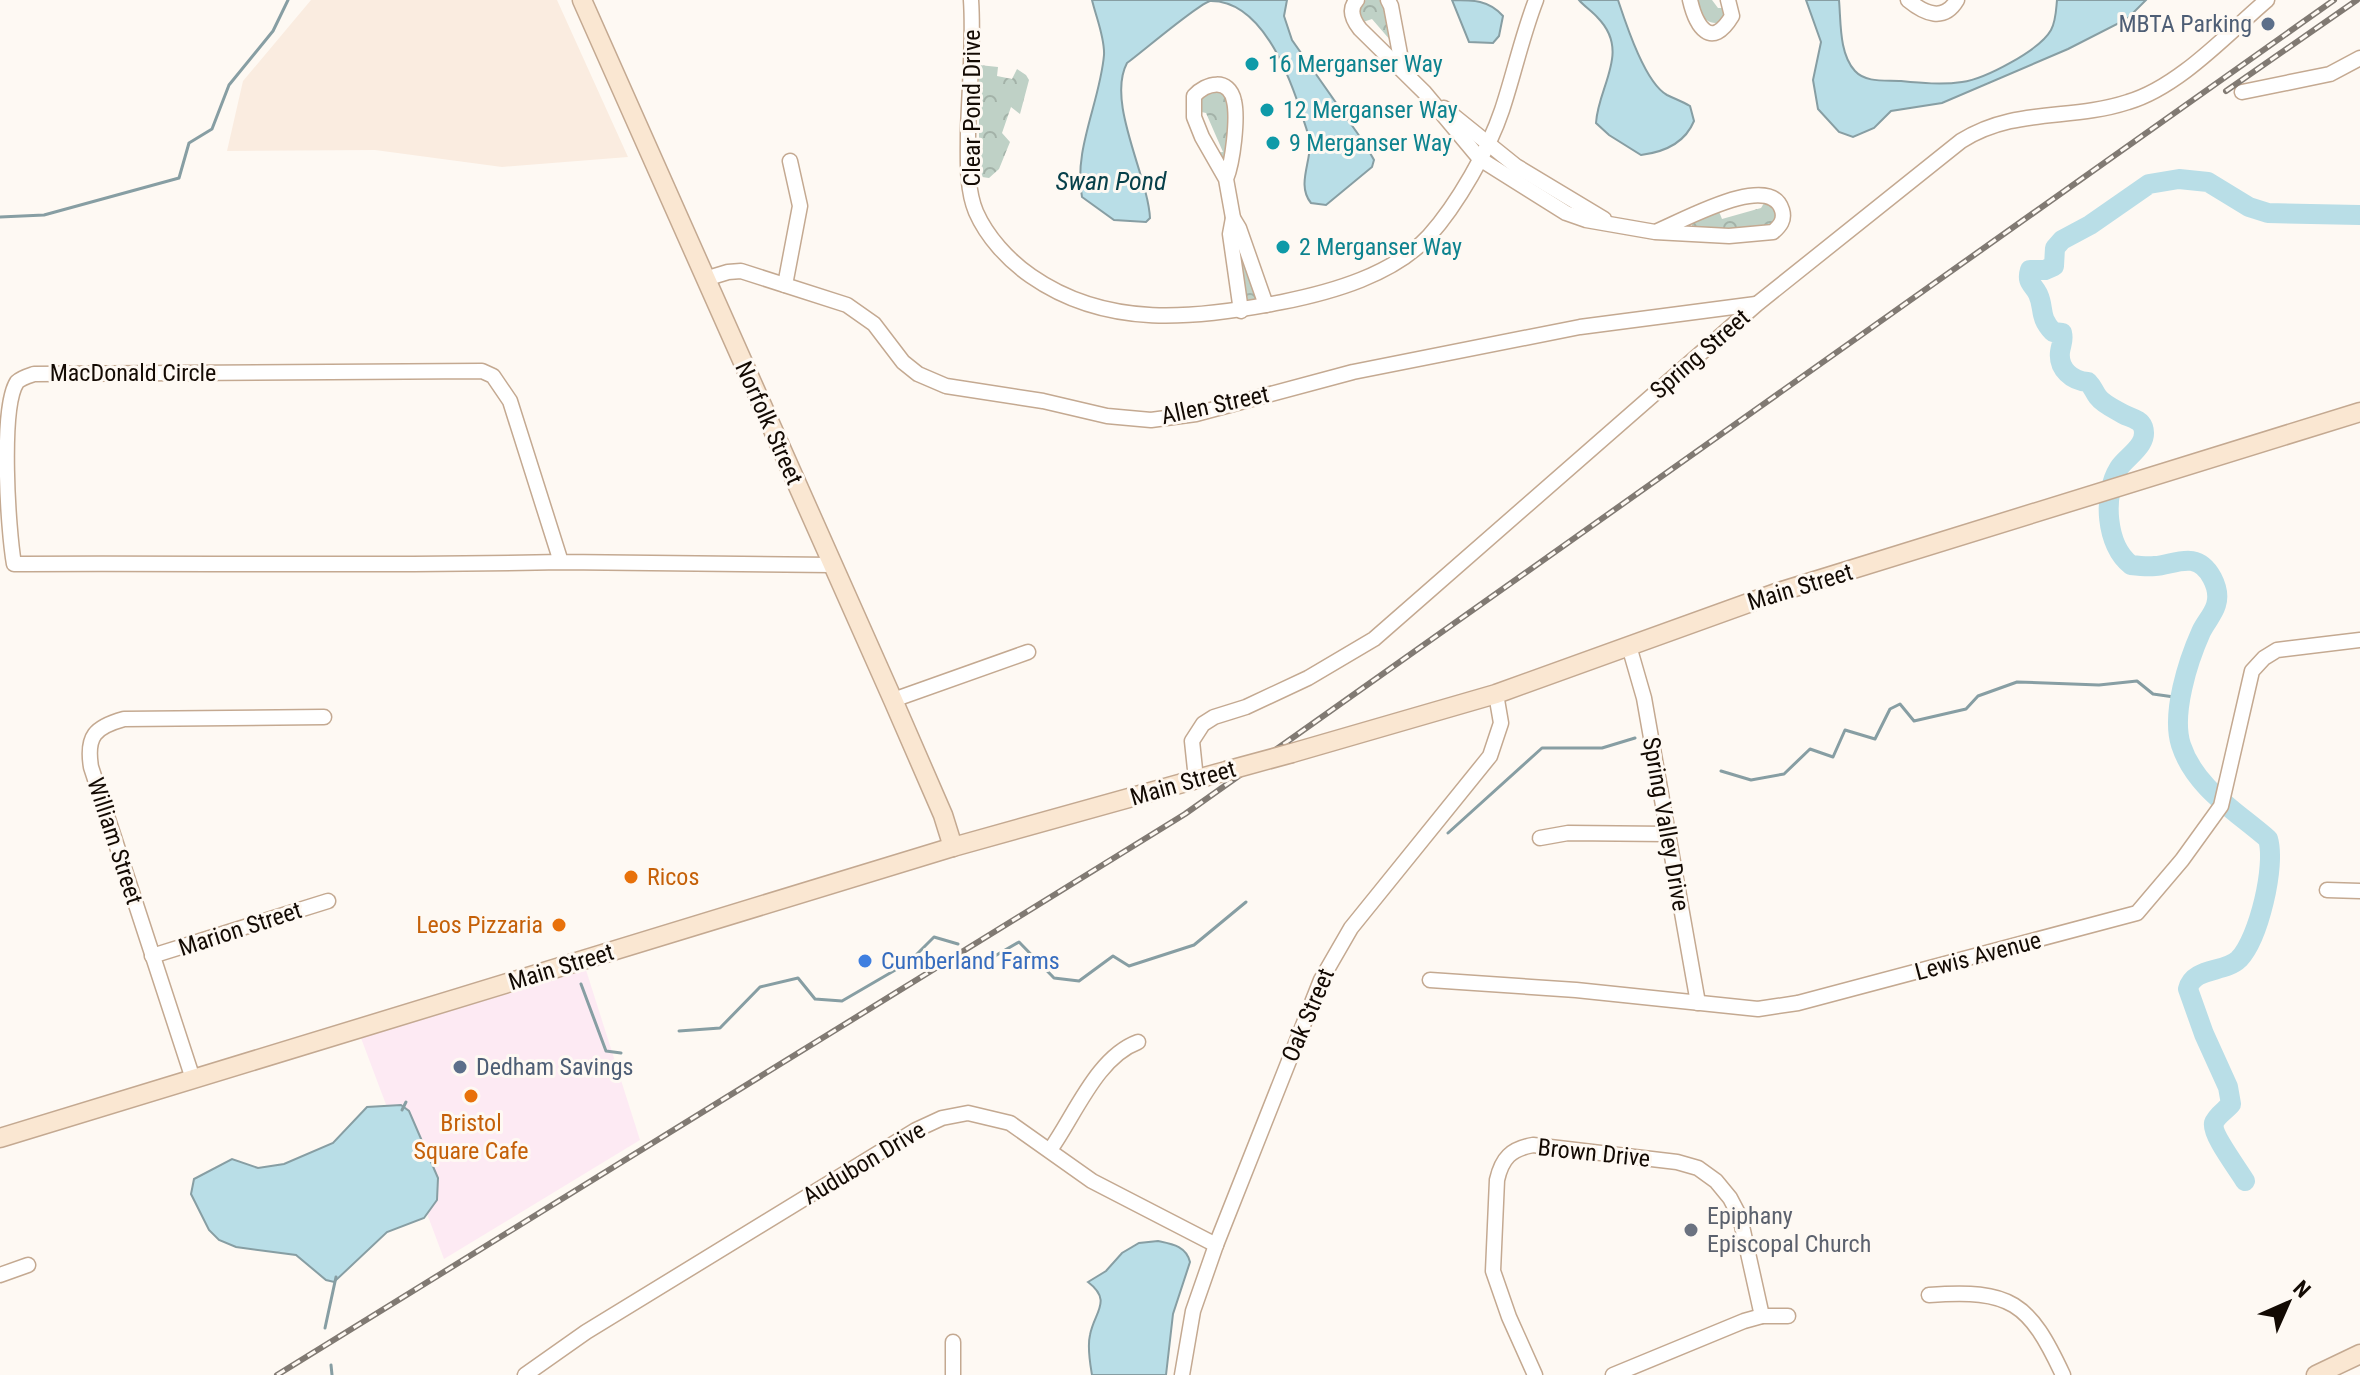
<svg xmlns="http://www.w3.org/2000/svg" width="2360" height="1375" font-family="'Roboto Condensed',sans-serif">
<defs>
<pattern id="park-crowns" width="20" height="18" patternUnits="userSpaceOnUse" patternTransform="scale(2)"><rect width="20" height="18" fill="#bfd1c6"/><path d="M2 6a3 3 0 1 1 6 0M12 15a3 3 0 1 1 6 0" fill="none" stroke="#a3b2a8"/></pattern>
</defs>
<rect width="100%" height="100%" fill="#fef9f3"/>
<path fill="#fdeaf3" d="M586,970L640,1140L444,1259L361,1038Z"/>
<path fill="#faece0" d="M311,0H557L628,157L502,167L375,150L227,151L243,81Z"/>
<g fill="url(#park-crowns)">
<path d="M1366,0H1382L1397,48L1372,19L1363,22L1358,18L1360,4Z"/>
<path d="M1695,0H1712L1718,8H1730L1721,23C1703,24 1701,15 1695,0Z"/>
<path d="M979,65L998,67L997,76L1012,79L1017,69L1026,75L1029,80L1020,114L1011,107L1002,133L1010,142L999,169L989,178L982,177L979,154Z"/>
<path d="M1206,90H1223L1230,105L1226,169L1214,153L1223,152L1206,113L1197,111L1200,96Z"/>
<path d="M1766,200L1777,206L1776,221L1769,227L1696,231L1692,227V222L1718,209L1722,219L1761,208Z"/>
<path d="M1236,232L1257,296L1255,300L1249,301L1244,297Z"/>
</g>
<g fill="#b9dee7" stroke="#879ea3" stroke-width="2">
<path d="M1092,0H1287L1284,16L1292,40L1365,144L1374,160L1372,167L1326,205L1311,203C1297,186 1310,164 1310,144C1309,133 1303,120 1300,109C1288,73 1261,0 1210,1C1198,4 1141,53 1127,63C1106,102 1148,176 1150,218L1146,222L1114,220L1082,197C1073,150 1100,102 1104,55C1105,38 1096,17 1092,0Z"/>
<path d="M1452,0C1473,0 1489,0 1503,16L1499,36L1493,43L1469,42Z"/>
<path d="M1579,0H1618C1626,24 1645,83 1667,95C1675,99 1682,101 1690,106L1694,121C1685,143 1665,152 1641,155L1609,135L1596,123C1598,86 1631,52 1598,18C1592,11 1585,7 1579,0Z"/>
<path d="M1806,0H1839C1841,22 1839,54 1855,71C1866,83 1885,80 1901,81C1921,83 1942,85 1962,82C1985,79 2040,50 2051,30C2056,21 2056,10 2057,0H2146L2127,19L2068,49L1942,103L1891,111L1874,128L1853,137L1839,132L1818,109L1813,80L1821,42Z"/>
<path d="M401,1105L409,1111L438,1178L437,1200L424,1218L387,1232L334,1282L326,1280L296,1255L236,1247L219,1240L209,1230L191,1194L194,1179L232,1159L258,1168L284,1164L333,1143L367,1107Z"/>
<path d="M1158,1241C1172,1244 1186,1246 1190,1262L1173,1314L1166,1375H1092C1090,1363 1087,1347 1090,1335C1094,1312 1113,1301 1088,1282L1106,1271L1122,1253L1139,1243Z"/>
</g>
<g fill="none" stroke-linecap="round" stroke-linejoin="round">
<g stroke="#879ea3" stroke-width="3">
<path d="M0,217L44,215L179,178L189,143L212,129L229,85L273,31L288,0"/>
<path d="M1721,771L1751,780L1784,774L1810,749L1833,757L1845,730L1875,739L1890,709L1900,704L1914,721L1966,709L1978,696L2017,682L2099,685L2137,681L2153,694L2181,698"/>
<path d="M1448,833L1542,748H1602L1635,738"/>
<path d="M988,960L1019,942L1054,978L1079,981L1113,956L1129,966L1194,945L1246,902"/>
<path d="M581,984L606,1051L621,1053"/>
<path d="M679,1031L720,1028L760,987L798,978L815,999L842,1001L909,962L934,937L958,944"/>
<path d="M402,1110L406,1102"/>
<path d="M325,1328L336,1277"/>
<path d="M331,1365L332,1375"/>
</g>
<path stroke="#b9dee7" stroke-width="20" d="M2245,1181C2238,1169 2211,1134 2214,1123C2216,1116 2226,1110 2231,1104L2228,1087L2204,1034L2188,989C2193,967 2225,973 2239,959C2259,938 2276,865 2268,839C2236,811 2195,788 2181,745C2171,714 2188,661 2201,632C2205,623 2213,615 2216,605C2221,589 2209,564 2192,561C2181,559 2167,565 2155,566C2147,567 2139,566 2131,565C2106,546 2102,495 2119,468C2127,456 2149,445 2143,427C2140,419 2130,418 2123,414C2116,410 2103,404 2098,397C2094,392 2093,387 2088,382C2072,381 2058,369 2060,352C2061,344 2064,341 2062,333L2053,332C2038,316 2045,309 2038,294C2033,284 2026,283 2030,270H2045L2054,266L2055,248L2062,240L2090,225L2149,184L2179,179L2208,182L2249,207L2268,213L2360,215"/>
<defs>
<g id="street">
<path d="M971,0C974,44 969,89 968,133C968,158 966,188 976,212C987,237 1008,260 1031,276C1107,329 1195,319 1282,302C1332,292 1393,275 1429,236C1457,205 1489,149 1502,110C1514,74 1522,36 1536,0"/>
<path d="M1357,0C1348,9 1353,20 1360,29L1424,92L1480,159L1566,213L1586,220L1655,232L1729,236L1773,232C1780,226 1785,220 1782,210C1770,170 1679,223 1655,232"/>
<path d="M1388,0L1391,6L1403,70"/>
<path d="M1690,0C1696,26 1711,51 1732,16L1728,0"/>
<path d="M1908,0C1925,14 1944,22 1957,0"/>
<path d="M2242,92L2330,74L2360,58"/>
<path d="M1444,108L1516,166L1604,219"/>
<path d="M1226,179C1233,162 1238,118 1234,101C1229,77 1206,83 1194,96V117L1202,137L1226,179L1233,218L1239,228L1266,305"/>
<path d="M1233,218L1230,234L1241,311"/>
<path d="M705,279L728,272L741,271L847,305L874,324L903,362L918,374L946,386L1043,401L1107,416L1151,420L1196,414L1353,372L1580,327L1756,304"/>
<path d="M785,285L800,206L790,161"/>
<path d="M561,562C379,566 197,563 14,564C8,530 0,408 17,382C21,378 28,376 34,374L482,371L493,376L510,401L561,562L832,565"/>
<path d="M1629,646L1644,698L1698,1003"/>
<path d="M893,700L1028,652"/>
<path d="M1196,779L1192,741L1203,724L1214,717L1246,707L1308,678L1374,639L1757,304L1961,141C2015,107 2070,121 2128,102C2179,87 2227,34 2267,0"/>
<path d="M1540,838L1568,833L1668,834"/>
<path d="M2327,890L2360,891"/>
<path d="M152,956L328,901"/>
<path d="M1430,980L1576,990L1758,1009L1798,1003L2137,913L2182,860L2221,806L2252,671L2264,658L2277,650L2360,640"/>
<path d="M193,1079L91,767C86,736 95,727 124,719L324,717"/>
<path d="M1050,1150C1075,1115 1097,1057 1138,1042"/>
<path d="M0,1275L28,1265"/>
<path d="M1929,1295C2011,1289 2029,1302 2063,1375"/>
<path d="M525,1375L586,1332L916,1130L942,1118L968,1113L1010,1123L1092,1181L1216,1245"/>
<path d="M953,1375V1342"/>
<path d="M1182,1375L1193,1311L1216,1245L1321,980L1351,928L1490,756L1501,723L1496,694"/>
<path d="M1535,1375L1509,1317L1493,1271L1497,1180C1502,1158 1511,1149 1533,1145L1677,1162L1698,1168L1716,1181L1730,1198L1740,1217L1762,1316"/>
<path d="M1613,1375L1744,1321L1762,1316H1788"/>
</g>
<g id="secondary">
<path d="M582,0L893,700L943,815L953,847"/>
<path d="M1292,753L1496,694L1779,592L2360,412"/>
<path d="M0,1138L953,847L1226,771"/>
<path d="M2316,1375L2360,1354"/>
</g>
</defs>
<use href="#street" stroke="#c4a991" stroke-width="17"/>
<use href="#secondary" stroke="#c4a991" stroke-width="21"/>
<use href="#street" stroke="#fff" stroke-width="14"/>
<use href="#secondary" stroke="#fae7d2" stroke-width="18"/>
<defs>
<g id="rail">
<path d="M2226,91L2357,0"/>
<path d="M277,1375L1185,814L2334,0"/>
</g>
</defs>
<use href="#rail" stroke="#817a73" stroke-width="6"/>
<use href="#rail" stroke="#fef9f3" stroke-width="3" stroke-dasharray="9" stroke-linecap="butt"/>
<defs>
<path id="secondary-bridge" d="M1226,771L1292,753"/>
</defs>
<use href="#secondary-bridge" stroke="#c4a991" stroke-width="21" stroke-linecap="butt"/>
<use href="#secondary-bridge" stroke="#fae7d2" stroke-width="18"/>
</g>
<g fill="#5c6f8a" stroke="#fef9f3" stroke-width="3">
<circle cx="2268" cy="24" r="8"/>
<circle cx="460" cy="1067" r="8"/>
</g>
<g fill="#0f9aa8" stroke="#fef9f3" stroke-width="3">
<circle cx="1252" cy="64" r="8"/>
<circle cx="1267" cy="110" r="8"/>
<circle cx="1273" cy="143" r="8"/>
<circle cx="1283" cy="247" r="8"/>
</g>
<g fill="#e8710a" stroke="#fef9f3" stroke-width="3">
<circle cx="631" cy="877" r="8"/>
<circle cx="559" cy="925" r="8"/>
<circle cx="471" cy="1096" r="8"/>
</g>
<circle fill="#3f7fe0" stroke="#fef9f3" stroke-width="3" cx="865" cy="961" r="8"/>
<circle fill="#6b7280" stroke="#fef9f3" stroke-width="3" cx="1691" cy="1230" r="8"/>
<g text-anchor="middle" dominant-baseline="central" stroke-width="6" stroke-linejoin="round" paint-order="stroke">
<g font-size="24" fill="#4e5e75" stroke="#fef9f3" text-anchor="end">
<text x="2252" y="24">MBTA Parking</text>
<text x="476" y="1067" text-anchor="start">Dedham Savings</text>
</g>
<g font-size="24" fill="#0d838f" stroke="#fef9f3" text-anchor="start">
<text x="1268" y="64">16 Merganser Way</text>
<text x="1283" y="110">12 Merganser Way</text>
<text x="1289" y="143">9 Merganser Way</text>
<text x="1299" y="247">2 Merganser Way</text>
</g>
<g font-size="24" fill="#130a03" stroke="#fef9f3">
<text transform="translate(972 108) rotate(-90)">Clear Pond Drive</text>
<text transform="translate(1700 354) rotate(-41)">Spring Street</text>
<text x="133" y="373">MacDonald Circle</text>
<text transform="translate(1215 405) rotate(-12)">Allen Street</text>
<text transform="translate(769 423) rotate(66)">Norfolk Street</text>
<text transform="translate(1800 587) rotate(-17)">Main Street</text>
<text transform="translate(1183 783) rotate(-16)">Main Street</text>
<text transform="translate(1666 824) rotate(80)">Spring Valley Drive</text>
<text transform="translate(115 841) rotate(72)">William Street</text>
<text transform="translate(240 929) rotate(-18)">Marion Street</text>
<text transform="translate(1978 956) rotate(-15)">Lewis Avenue</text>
<text transform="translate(561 967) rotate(-17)">Main Street</text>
<text transform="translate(1308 1015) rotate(-67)">Oak Street</text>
<text transform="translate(1594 1153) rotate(6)">Brown Drive</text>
<text transform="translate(864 1163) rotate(-31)">Audubon Drive</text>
</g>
<g font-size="24" fill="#c56008" stroke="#fef9f3" text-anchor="start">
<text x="647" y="877">Ricos</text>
<text x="543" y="925" text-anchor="end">Leos Pizzaria</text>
<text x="471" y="1123" text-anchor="middle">Bristol<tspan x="471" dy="28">Square Cafe</tspan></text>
</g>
<g font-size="24" fill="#366cbe" stroke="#fef9f3" text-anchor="start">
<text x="881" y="961">Cumberland Farms</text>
</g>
<g font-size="24" fill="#5b616d" stroke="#fef9f3" text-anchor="start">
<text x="1707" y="1216">Epiphany<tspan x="1707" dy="28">Episcopal Church</tspan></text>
</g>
<g font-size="26" font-style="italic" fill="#07404a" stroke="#fef9f3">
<text x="1111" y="181">Swan Pond</text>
</g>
</g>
<g transform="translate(2288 1303) rotate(45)" stroke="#fef9f3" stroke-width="6" paint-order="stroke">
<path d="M0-6L14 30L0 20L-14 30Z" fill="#130a03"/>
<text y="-12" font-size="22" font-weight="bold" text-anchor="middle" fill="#130a03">N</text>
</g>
</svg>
